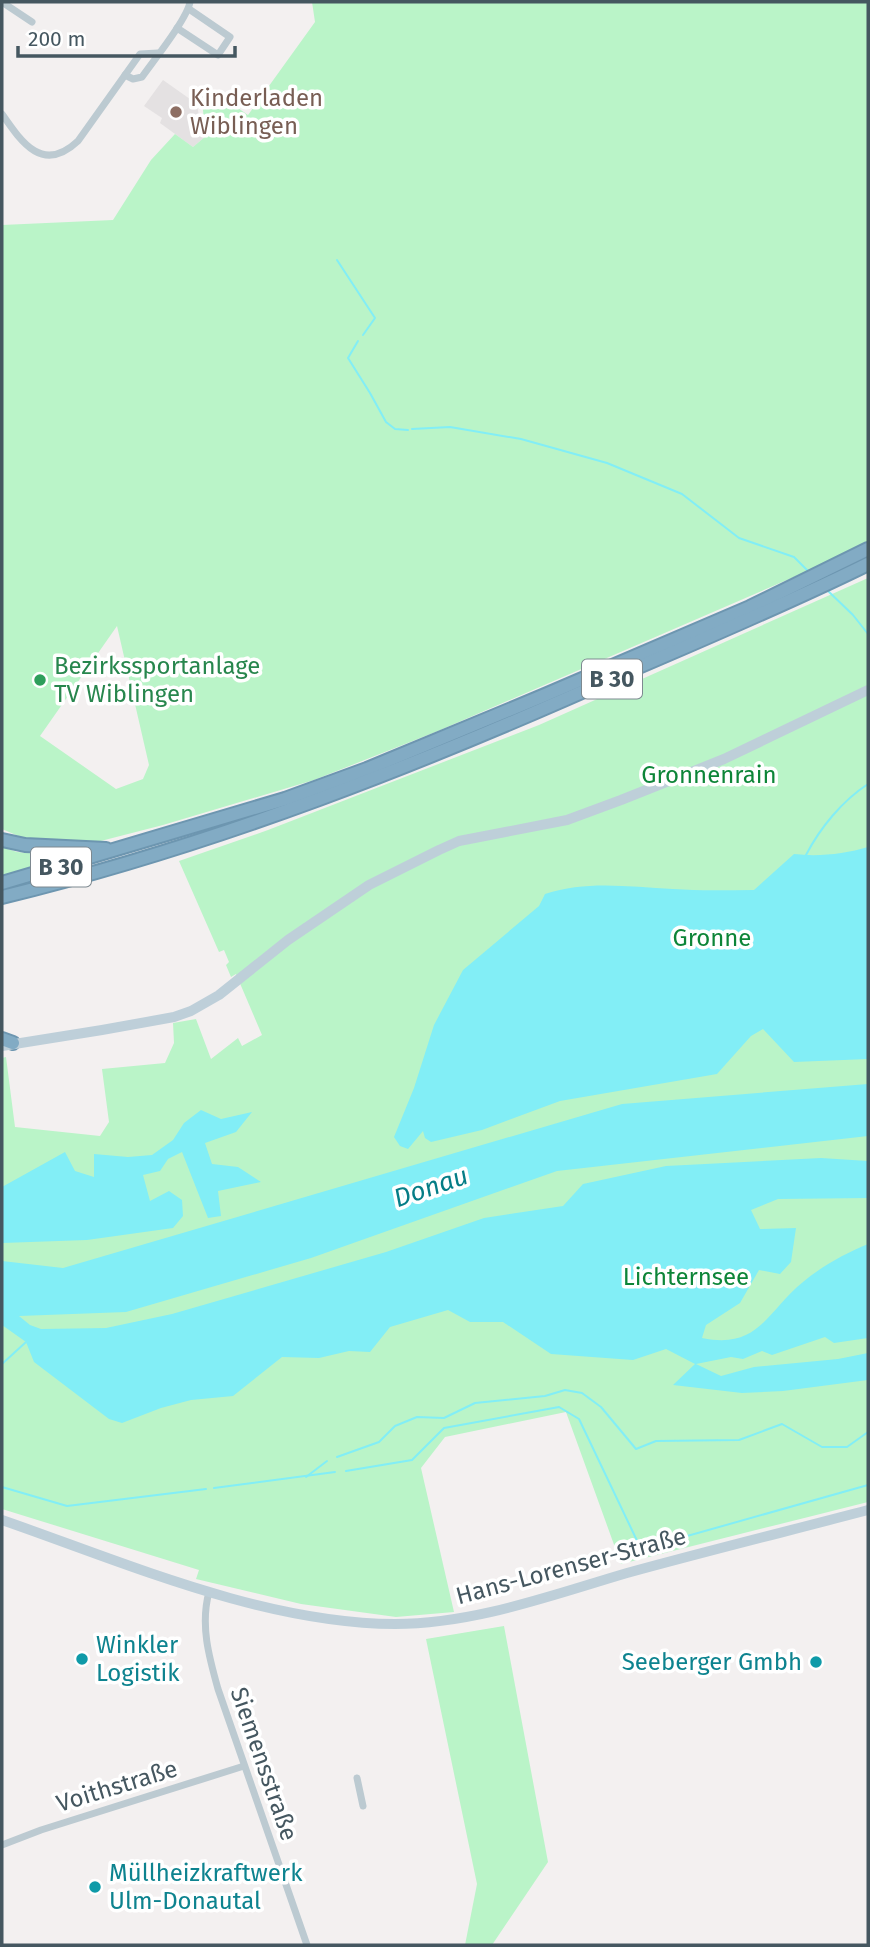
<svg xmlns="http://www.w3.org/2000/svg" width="870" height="1947" font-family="'Fira Sans',sans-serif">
<rect width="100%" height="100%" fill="#f3f0f0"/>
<path fill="#e4e1e2" d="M163,80L197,104L201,129L206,136L193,147L160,123L162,118L144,106Z"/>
<g fill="#baf4c8" fill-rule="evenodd">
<path d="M312,2H868V545L438,731L314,780L163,825L93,843L23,838L2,829V225L113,220L151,160L175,134L193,147L206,136L202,102L212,90L248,115L315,22ZM117,626L149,765L143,779L116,789L40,736Z"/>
<path d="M868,578V1502L621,1564L566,1412L445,1437L421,1468L454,1612L396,1617L301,1604L196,1579L199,1570L2,1509V1058L6,1057L15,1127L100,1136L109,1122L102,1069L165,1063L174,1043L173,1023L196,1019L211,1059L238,1038L242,1046L262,1035L236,974L231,977L226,965L229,962L224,950L219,952L179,861L268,830L539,725Z"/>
<path d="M2,847L17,852L50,855L51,864L2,877Z"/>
<path d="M504,1626L548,1862L492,1945H465L477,1884L426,1639Z"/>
</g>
<g fill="#82eef6">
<path d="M868,847V1059L794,1062L763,1029L751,1036L717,1074L560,1101L482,1130L431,1142L425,1138L423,1131L408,1149L400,1146L394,1137L414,1088L434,1025L463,970L539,906L545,894C587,880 630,887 673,889C700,891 727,890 754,890L794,854C818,857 845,854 868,847Z"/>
<path d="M868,1084V1136L557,1171L311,1258L126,1312L19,1316L30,1325L41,1329L106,1328L172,1314L386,1252L484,1218L563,1206L583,1184L666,1166L821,1158L868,1161V1198L778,1199L751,1210L760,1229L796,1228L791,1262L780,1274L759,1270L740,1303L706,1325L702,1338C759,1350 767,1311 803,1282C822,1266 846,1253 868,1244V1338L834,1343L825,1337L772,1355L762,1351L743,1359L731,1357L696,1364L721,1376L754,1367L838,1359L868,1353V1380L783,1391L742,1393L673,1385L695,1364L666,1349L633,1360L551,1354L503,1322H470L448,1310L390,1327L370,1352L349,1351L319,1358L282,1357L233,1396L191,1400L161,1408L122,1423L109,1419L34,1362L26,1342L2,1325V1261L63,1268L622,1104Z"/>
<path d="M201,1110L221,1119L252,1112L236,1132L205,1143L212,1164L238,1167L261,1182L218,1191L221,1216L208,1218L182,1152L168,1159L160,1171L143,1175L150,1201L169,1191L182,1200L183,1216L173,1228L87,1240L2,1243V1187L65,1152L75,1171L94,1177V1154L128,1157L152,1155L173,1140L184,1123Z"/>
</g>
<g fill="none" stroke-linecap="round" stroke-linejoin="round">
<g stroke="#82eef6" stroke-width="2">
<path d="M337,260L375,318L363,335"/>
<path d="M358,341L348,358L370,393L386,422L395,429L408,430"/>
<path d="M412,429L450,427L521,439L607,463L682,494L739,538L794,557L810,573"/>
<path d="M826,589L853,615L868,634"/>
<path d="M806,855C820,828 842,801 868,784"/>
<path d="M2,1364L26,1342"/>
<path d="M337,1457L379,1442L395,1426L417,1417L444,1418L475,1403L545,1396L565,1390L582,1393L601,1407L636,1449L656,1441L739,1440L782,1424L822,1447H847L868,1432"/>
<path d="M346,1471L412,1460L444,1428L559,1407L579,1419L641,1549L868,1485"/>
<path d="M306,1477L327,1461"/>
<path d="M2,1487L67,1506L206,1489"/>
<path d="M214,1488L335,1472"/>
</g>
<defs>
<g id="highway">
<path d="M2,840L25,845L106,849"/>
<path d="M2,883L285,799L367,769L545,695L750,607L868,549"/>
<path d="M2,897C219,844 424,763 627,672C708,637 789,603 868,564"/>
<path d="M2,1039L13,1043"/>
</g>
</defs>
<use href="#highway" stroke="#6d96b0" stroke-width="16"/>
<g stroke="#bccad1" stroke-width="7">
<path d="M2,2L32,22"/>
<path d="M177,28L218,55L230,37L189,9"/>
<path d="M125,75L133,79L142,77C154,60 187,19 190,2"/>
<path d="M2,114C22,143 43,174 78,141L140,54L158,53"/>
<path d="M209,1592C200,1625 209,1657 218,1689L307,1945"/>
<path d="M357,1778L363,1806"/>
<path d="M2,1845L41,1830L244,1766"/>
</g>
<g stroke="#becfd9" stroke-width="10">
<path d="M2,1046L102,1030L174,1017L191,1011L219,995L288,940L369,885L439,850L459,841L567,820L621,800L724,759L868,690"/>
<path d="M2,1520C126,1563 262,1623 395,1624C474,1624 552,1595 627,1573C707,1551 788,1531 868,1510"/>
</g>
<use href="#highway" stroke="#82abc4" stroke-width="12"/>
</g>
<circle fill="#8d6e63" stroke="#fff" stroke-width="2.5" cx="176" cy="112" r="7"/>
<circle fill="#2e9e5b" stroke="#fff" stroke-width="2.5" cx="40" cy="680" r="7"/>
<g fill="#0f9aa8" stroke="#fff" stroke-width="2.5">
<circle cx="82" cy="1659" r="7"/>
<circle cx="816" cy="1662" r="7"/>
<circle cx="95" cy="1887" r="7"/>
</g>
<g text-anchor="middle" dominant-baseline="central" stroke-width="7" stroke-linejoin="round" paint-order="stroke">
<g fill="#fff" stroke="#7d8990" stroke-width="2">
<rect x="582" y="659.5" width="60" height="39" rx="5"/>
<rect x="31" y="847.5" width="60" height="39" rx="5"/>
</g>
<g font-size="23" font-weight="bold" fill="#455760">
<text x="612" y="679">B 30</text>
<text x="61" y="867">B 30</text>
</g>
<g font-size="24" fill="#785e54" stroke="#fff" text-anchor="start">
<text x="190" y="98">Kinderladen<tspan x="190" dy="28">Wiblingen</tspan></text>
</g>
<g font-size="24" fill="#27864d" stroke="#fff" text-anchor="start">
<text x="54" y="666">Bezirkssportanlage<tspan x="54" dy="28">TV Wiblingen</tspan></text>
</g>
<g font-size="24" fill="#0d8538" stroke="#fff">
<text x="709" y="775">Gronnenrain</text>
<text x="712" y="938">Gronne</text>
<text x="686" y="1277">Lichternsee</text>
</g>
<g font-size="24" fill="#455760" stroke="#fff">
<text transform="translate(571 1566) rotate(-15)">Hans-Lorenser-Straße</text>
<text transform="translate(264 1764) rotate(71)">Siemensstraße</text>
<text transform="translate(117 1786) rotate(-17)">Voithstraße</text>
</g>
<g font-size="24" fill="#0d838f" stroke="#fff" text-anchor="start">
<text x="96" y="1645">Winkler<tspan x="96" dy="28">Logistik</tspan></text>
<text x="802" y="1662" text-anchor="end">Seeberger Gmbh</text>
<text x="109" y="1873">Müllheizkraftwerk<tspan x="109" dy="28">Ulm-Donautal</tspan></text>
</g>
<g font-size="26" font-style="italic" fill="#057d86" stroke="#fff">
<text transform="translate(431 1187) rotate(-19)">Donau</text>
</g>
</g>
<rect width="870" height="1947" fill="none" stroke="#455760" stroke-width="7"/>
<path d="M18 46v10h217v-10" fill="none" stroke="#455760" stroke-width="3.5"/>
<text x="28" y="46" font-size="21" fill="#455760" stroke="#ffffff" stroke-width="5" paint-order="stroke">200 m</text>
</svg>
